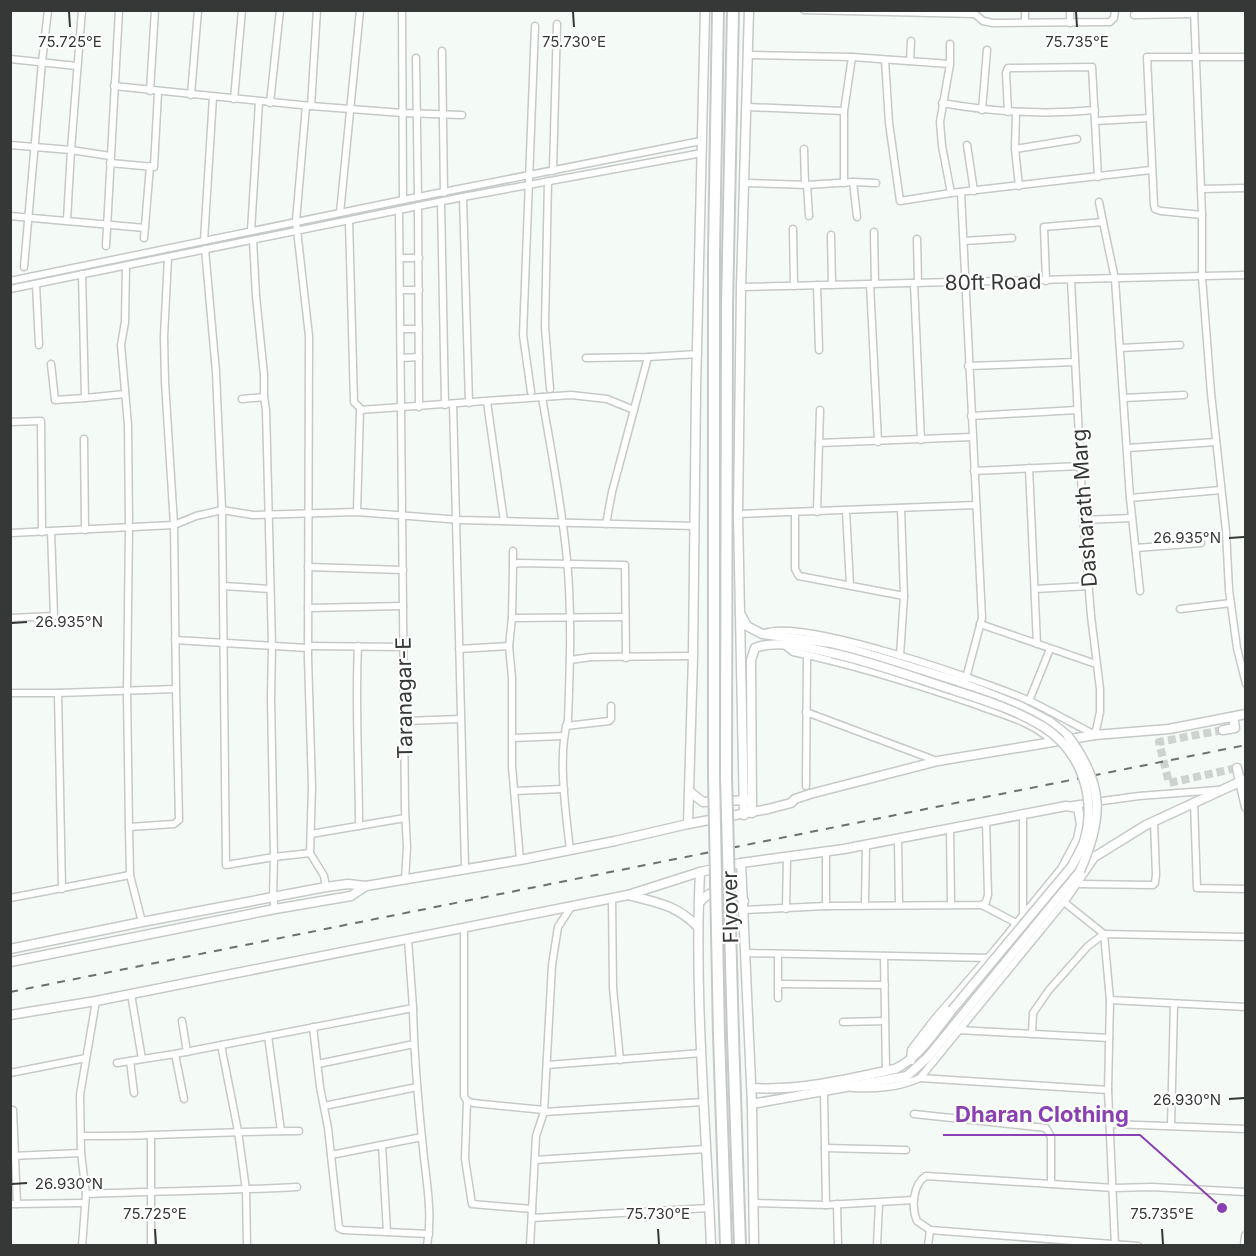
<svg xmlns="http://www.w3.org/2000/svg" width="1256" height="1256" font-family="Inter,sans-serif">
<rect width="100%" height="100%" fill="#f4faf6"/>
<g fill="none" stroke-linecap="round" stroke-linejoin="round">
<path stroke="#ced3d0" stroke-width="8" stroke-dasharray="8 4" stroke-linecap="butt" d="M1223,730L1159,742L1169,783L1237,768"/>
<defs>
<g id="minor">
<path d="M402,10L403,200"/>
<path d="M804,10L975,14L983,21L993,23L1110,22L1114,18L1115,10"/>
<path d="M1070,10V23"/>
<path d="M1194,10L1202,215V277L1211,393L1226,531L1229,590L1237,648L1246,684"/>
<path d="M1134,15L1194,14"/>
<path d="M1025,22V10"/>
<path d="M950,44V64"/>
<path d="M442,51L444,193"/>
<path d="M748,55L852,57L950,64L940,122L942,146L951,193"/>
<path d="M416,58L418,197"/>
<path d="M10,59L77,66"/>
<path d="M885,60L889,123L900,201L951,193L1151,170"/>
<path d="M910,61L911,41"/>
<path d="M114,86L311,106L403,113L462,115"/>
<path d="M150,91L155,10"/>
<path d="M191,95L198,10"/>
<path d="M234,99L242,10"/>
<path d="M270,103L280,10"/>
<path d="M942,103C993,112 1044,115 1095,110"/>
<path d="M306,106L296,221L309,336L308,658L312,787L310,853L324,876L326,887"/>
<path d="M311,106L317,10"/>
<path d="M747,107L844,111"/>
<path d="M982,110L987,50"/>
<path d="M1008,112L1006,73L1008,68L1092,67L1098,177"/>
<path d="M1016,113L1015,149L1019,186"/>
<path d="M1096,121L1150,118"/>
<path d="M10,145L71,150L110,156"/>
<path d="M967,145L974,191"/>
<path d="M804,149L805,185"/>
<path d="M1015,149L1077,139"/>
<path d="M110,163L154,167L158,92"/>
<path d="M553,171L557,24"/>
<path d="M548,181L545,327L550,389"/>
<path d="M853,182L857,217"/>
<path d="M746,183L807,185L853,182L876,183"/>
<path d="M844,183V111L852,57"/>
<path d="M807,185L809,216"/>
<path d="M1201,189L1246,188"/>
<path d="M961,193L982,618L966,678"/>
<path d="M463,197L469,403"/>
<path d="M441,202L445,405"/>
<path d="M1099,202L1103,222"/>
<path d="M418,206L419,407"/>
<path d="M399,210L405,810L407,847L405,880"/>
<path d="M340,213L360,10"/>
<path d="M1202,215L1161,211L1155,209L1154,205L1147,57H1246"/>
<path d="M10,216L145,228"/>
<path d="M67,220L71,150L82,10"/>
<path d="M349,221L354,402L362,410"/>
<path d="M793,229L794,286"/>
<path d="M251,231L259,102"/>
<path d="M874,232L875,284"/>
<path d="M831,235L832,285"/>
<path d="M144,238L150,166"/>
<path d="M917,239L918,283"/>
<path d="M253,240L256,296L264,375V397"/>
<path d="M204,241L213,97"/>
<path d="M964,241L1012,238"/>
<path d="M106,246L119,10"/>
<path d="M205,249L216,372L222,510L226,865L274,857L310,853"/>
<path d="M168,257L164,337L165,382L174,525L176,689"/>
<path d="M400,258H419"/>
<path d="M126,266L125,322L121,345L128,425L129,527L127,692L129,827L130,875L142,922"/>
<path d="M24,267L42,62L48,10"/>
<path d="M82,274L85,398L125,394"/>
<path d="M10,281L403,200L701,141"/>
<path d="M1046,281L1044,227L1103,222L1115,279L1130,498L1140,591"/>
<path d="M914,283L921,440"/>
<path d="M36,284L39,345"/>
<path d="M870,284L878,442"/>
<path d="M817,285L819,350"/>
<path d="M741,287L1246,275"/>
<path d="M10,289L463,197L702,153"/>
<path d="M401,290H419"/>
<path d="M401,329H419"/>
<path d="M1120,348L1180,345"/>
<path d="M401,358L419,357"/>
<path d="M586,358L648,357L698,354"/>
<path d="M51,364L55,400L85,398"/>
<path d="M968,366L1075,362"/>
<path d="M531,392L523,335L535,26"/>
<path d="M542,397C551,451 562,505 567,560C572,613 570,667 568,720C557,754 566,814 570,850"/>
<path d="M1124,398L1184,395"/>
<path d="M242,399L264,397L266,410L272,645L271,698L274,857L273,898L275,909"/>
<path d="M487,402L504,521"/>
<path d="M453,404L465,868"/>
<path d="M971,416L1077,410"/>
<path d="M10,422L41,421L42,532"/>
<path d="M84,439L85,530"/>
<path d="M819,445L820,410"/>
<path d="M1128,448L1216,442"/>
<path d="M1029,468L1037,644"/>
<path d="M974,471L1080,466"/>
<path d="M1130,498L1221,490"/>
<path d="M846,511L850,585"/>
<path d="M357,512L360,410L571,395L607,399L634,410"/>
<path d="M817,512L819,443L972,437"/>
<path d="M795,513V569L799,576L904,596"/>
<path d="M738,514L976,505"/>
<path d="M1083,520L1132,518"/>
<path d="M606,524L612,492L648,357"/>
<path d="M10,533L174,525L196,516L222,510L253,515L357,512L461,520L695,526"/>
<path d="M1136,548L1201,543"/>
<path d="M513,551V565"/>
<path d="M308,567L403,570"/>
<path d="M223,586L270,589"/>
<path d="M1035,589L1089,586"/>
<path d="M308,608L403,606"/>
<path d="M1180,609L1231,603"/>
<path d="M10,618L54,616L51,531"/>
<path d="M512,618L625,617"/>
<path d="M980,624L1096,664"/>
<path d="M765,633C804,618 986,682 1030,701C1052,712 1074,724 1095,735L1100,712V689L1091,616L1083,516L1071,280"/>
<path d="M175,640L308,648"/>
<path d="M784,645L793,652C856,665 913,683 974,704C1000,714 1031,721 1052,741"/>
<path d="M308,646L404,647"/>
<path d="M358,646C355,706 359,766 359,826"/>
<path d="M459,649L509,646"/>
<path d="M900,656L904,596L901,508"/>
<path d="M570,660L591,657L693,656"/>
<path d="M10,693H58"/>
<path d="M1029,701L1050,649"/>
<path d="M806,712L937,761"/>
<path d="M405,721L460,719"/>
<path d="M566,726L609,721L611,719V706"/>
<path d="M513,738L563,736"/>
<path d="M806,786L807,655"/>
<path d="M514,791L564,789"/>
<path d="M1194,802L1197,888L1246,889"/>
<path d="M1073,805L1139,796L1218,790"/>
<path d="M1023,814V917"/>
<path d="M950,828L951,904"/>
<path d="M311,834L405,818"/>
<path d="M898,839L899,905"/>
<path d="M520,860L512,766V678L509,646L512,618L513,565L518,563L625,565L626,658"/>
<path d="M1078,884L1153,885L1155,883L1156,875L1154,821"/>
<path d="M62,889L58,693L176,689L179,820L174,824L129,827"/>
<path d="M10,898L130,875"/>
<path d="M612,899L613,988L620,1060"/>
<path d="M865,905L866,845"/>
<path d="M982,905L1018,924"/>
<path d="M826,906V852"/>
<path d="M786,909L787,857"/>
<path d="M744,910L826,906L982,905L986,902L988,895L986,821"/>
<path d="M464,928V1096L467,1101L473,1103L544,1110"/>
<path d="M745,953L989,958"/>
<path d="M778,954V998"/>
<path d="M884,956L886,1071"/>
<path d="M778,984L885,985"/>
<path d="M131,994L142,1059"/>
<path d="M1110,1000L1246,1007"/>
<path d="M413,1008C414,1055 418,1101 423,1148C426,1180 433,1213 427,1246"/>
<path d="M182,1021L187,1052"/>
<path d="M843,1022L885,1021"/>
<path d="M313,1027L320,1087L328,1128L339,1228L343,1230L429,1234"/>
<path d="M958,1030L1109,1038"/>
<path d="M1032,1034L1033,1013L1049,990L1088,946L1104,934L1064,902"/>
<path d="M268,1036L281,1131"/>
<path d="M221,1045L238,1131L246,1190L247,1246"/>
<path d="M175,1054L184,1099"/>
<path d="M117,1063L130,1061"/>
<path d="M318,1064L414,1044"/>
<path d="M547,1065L702,1053"/>
<path d="M10,1073L86,1058"/>
<path d="M920,1078L1108,1090L1110,1000L1104,934L1246,937"/>
<path d="M852,1088C875,1089 898,1088 920,1078L1068,897L1096,856"/>
<path d="M1108,1090L1115,1246"/>
<path d="M824,1092L826,1205"/>
<path d="M134,1093L130,1061L175,1054L413,1008L408,939"/>
<path d="M467,1101L465,1159L472,1204L532,1209"/>
<path d="M324,1106L417,1087"/>
<path d="M13,1110L17,1204"/>
<path d="M544,1112L703,1102"/>
<path d="M914,1114L1046,1128L1051,1137V1184"/>
<path d="M1111,1124L1246,1129"/>
<path d="M1171,1126L1174,1004"/>
<path d="M81,1136C154,1137 226,1131 299,1131"/>
<path d="M382,1145L387,1232"/>
<path d="M825,1148L906,1150"/>
<path d="M331,1155L422,1137"/>
<path d="M11,1156L81,1153"/>
<path d="M535,1160L706,1149"/>
<path d="M86,1194C156,1191 227,1191 297,1187"/>
<path d="M753,1203L826,1205L914,1200"/>
<path d="M10,1204L85,1203"/>
<path d="M837,1204L838,1246"/>
<path d="M532,1218L709,1208"/>
<path d="M930,1230L917,1221C911,1207 913,1184 926,1176L1114,1188L1152,1187L1246,1192"/>
<path d="M82,1246L86,1194L81,1153L80,1095L96,1001"/>
<path d="M151,1246V1137"/>
<path d="M530,1246L536,1136L544,1112L552,965L558,927L571,907"/>
<path d="M877,1246L879,1203"/>
<path d="M928,1246L930,1230L1138,1246"/>
</g>
<g id="tertiary">
<path d="M740,613L747,626L762,634L831,643L957,681L1020,706L1049,721L1068,736"/>
<path d="M1223,730L1235,728L1233,717"/>
<path d="M1237,768L1246,807"/>
<path d="M689,791L703,802L748,800"/>
<path d="M752,813L751,660L755,648C778,639 809,648 832,653"/>
<path d="M744,815L738,514L741,287L749,10"/>
<path d="M688,824L693,656L696,390L705,10"/>
<path d="M1081,858L1096,856L1146,825L1246,779"/>
<path d="M741,863L752,1104L754,1246"/>
<path d="M700,872C694,997 706,1121 711,1246"/>
<path d="M628,895C658,903 675,904 698,927"/>
<path d="M699,903C711,888 731,886 744,901"/>
<path d="M10,949L142,922L326,887L348,884L366,886L520,860L615,841L688,824L768,809L791,803L795,799L810,794L938,761L1095,735L1169,729L1246,714"/>
<path d="M10,962L275,909L351,896L366,886"/>
<path d="M10,1015L96,1001L628,895L700,872L741,863L844,849L1066,806L1078,808L1081,824L1078,839L1062,869L996,950L935,1020L912,1050L911,1060"/>
<path d="M752,1088C800,1091 848,1079 895,1069C919,1058 936,1030 952,1010"/>
<path d="M752,1104L907,1076L928,1057L1080,871"/>
<path d="M1245,1246L1246,1236"/>
</g>
<g id="trunk">
<path d="M714,775V253L718,10"/>
<path d="M726,777L727,307L733,10"/>
<path d="M719,1035L726,1246"/>
<path d="M733,1037L740,1246"/>
</g>
</defs>
<use href="#minor" stroke="#c5cac7" stroke-width="9"/>
<use href="#tertiary" stroke="#c5cac7" stroke-width="11"/>
<use href="#trunk" stroke="#c5cac7" stroke-width="14"/>
<use href="#minor" stroke="#fff" stroke-width="6"/>
<use href="#tertiary" stroke="#fff" stroke-width="8"/>
<use href="#trunk" stroke="#fff" stroke-width="10"/>
<path stroke="#6d706e" stroke-width="2" stroke-dasharray="8 8" stroke-linecap="butt" d="M10,992L1246,745"/>
<defs>
<g id="tertiary-bridge">
<path d="M832,653C872,662 910,676 950,689C981,699 1014,709 1042,726C1082,751 1097,798 1084,842C1081,850 1076,858 1072,866L952,1010"/>
<path d="M1068,736C1104,784 1104,817 1080,871"/>
</g>
<g id="trunk-bridge">
<path d="M714,775L719,1035"/>
<path d="M726,777L733,1037"/>
</g>
</defs>
<use href="#tertiary-bridge" stroke="#c5cac7" stroke-width="11" stroke-linecap="butt"/>
<use href="#trunk-bridge" stroke="#c5cac7" stroke-width="14" stroke-linecap="butt"/>
<use href="#tertiary-bridge" stroke="#fff" stroke-width="8"/>
<use href="#trunk-bridge" stroke="#fff" stroke-width="10"/>
</g>
<path fill="none" stroke="#363837" stroke-width="2" d="M69,12L70,27M573,12L574,27M1076,12L1077,27M1229,538L1244,537M12,623L27,622M1229,1099L1244,1098M12,1184L27,1183M155,1229L156,1244M658,1229L659,1244M1162,1229L1163,1244"/>
<g text-anchor="middle" dominant-baseline="central" stroke-width="4.5" stroke-linejoin="round" paint-order="stroke">
<g font-size="21" fill="#363837" stroke="#fff">
<text transform="translate(993 282) rotate(-1)">80ft Road</text>
<text transform="translate(1084 508) rotate(-94)">Dasharath Marg</text>
<text transform="translate(404 698) rotate(-91)">Taranagar-E</text>
<text transform="translate(730 907) rotate(-91)">Flyover</text>
</g>
</g>
<g font-size="15" text-anchor="middle" fill="#363837" stroke="#fff" stroke-width="4.5" stroke-linejoin="round" paint-order="stroke">
<text x="70" y="47">75.725°E</text>
<text x="574" y="47">75.730°E</text>
<text x="1077" y="47">75.735°E</text>
<text x="1187" y="543">26.935°N</text>
<text x="69" y="627">26.935°N</text>
<text x="1187" y="1105">26.930°N</text>
<text x="69" y="1189">26.930°N</text>
<text x="155" y="1219">75.725°E</text>
<text x="658" y="1219">75.730°E</text>
<text x="1162" y="1219">75.735°E</text>
</g>
<path fill="none" stroke="#8940b2" stroke-width="2" d="M1222 1208L1140 1135H943"/>
<circle fill="#8940b2" stroke="#fff" stroke-width="2" cx="1222" cy="1208" r="6"/>
<g font-size="22" text-anchor="middle" font-weight="bold" fill="#8940b2" stroke="#fff" stroke-width="4.5" stroke-linejoin="round" paint-order="stroke">
<text x="1042" y="1122">Dharan Clothing</text>
</g>
<rect width="1256" height="1256" fill="none" stroke="#363837" stroke-width="24"/>
</svg>
